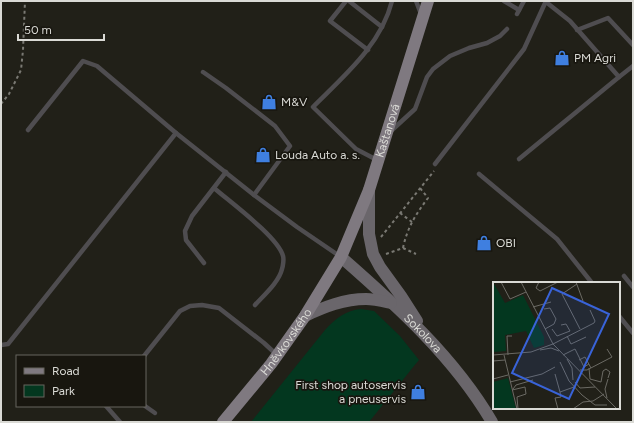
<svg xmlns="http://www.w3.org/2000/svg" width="634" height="423" font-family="Figtree,sans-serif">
<rect width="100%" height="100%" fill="#212018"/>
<path fill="#03371f" d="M361,309L374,311L400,336L419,360L414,366L369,422H251L325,330C335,319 346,310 361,309Z"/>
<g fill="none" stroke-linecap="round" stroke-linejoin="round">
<g stroke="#7a7973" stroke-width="2" stroke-dasharray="3 3" stroke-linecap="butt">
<path d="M1,104L9,94L21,70L23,50L25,1"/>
<path d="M400,213L412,222"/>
<path d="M381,237L434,171"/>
<path d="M403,248C407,228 416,214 428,198L420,188L421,187"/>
<path d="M386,254L403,248L416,254"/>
</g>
<g stroke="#4f4d50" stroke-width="4.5">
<path d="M346,1L330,21L368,50"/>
<path d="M349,1L382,27"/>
<path d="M416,1L421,14"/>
<path d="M504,1L519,10"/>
<path d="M546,2L570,21L619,77L633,66"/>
<path d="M517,14L524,1"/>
<path d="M577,30L608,18L633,45"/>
<path d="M203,72L226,88L275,126L290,146L254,195"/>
<path d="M28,130L83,61L97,66L176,133L254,195L297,227L341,257"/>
<path d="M391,131L415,109L427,77L433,69L450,56L469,48L487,43L500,36L507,29"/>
<path d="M519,159L619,77"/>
<path d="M377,160L356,149L313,107C344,76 381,45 392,1"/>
<path d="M435,164L524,49L546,1"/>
<path d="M479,174L557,239L592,283"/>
<path d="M214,188C230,202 278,237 283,256C284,259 283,266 282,269C279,282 264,295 255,305"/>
<path d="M204,263L186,240L185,231L192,216L226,172"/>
<path d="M624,276L633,287"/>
<path d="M619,316L633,333"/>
<path d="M1,345L8,344L176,133"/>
<path d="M144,356L180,311L190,306L202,305L219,308L264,343L277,355"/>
<path d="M106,406L120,422"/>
<path d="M145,406L155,413"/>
</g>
<g stroke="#6a666b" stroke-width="12">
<path d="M369,190V234L373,254L380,267L401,296L417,321"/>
<path id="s1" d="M341,257C397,306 454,357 492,422"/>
<path d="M305,316C324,307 344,299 366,299C374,299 382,301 391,303"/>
</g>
<path stroke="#7f7980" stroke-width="12" id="s2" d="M223,422L271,364L305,316L341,257L369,190L428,1"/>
</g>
<defs>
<symbol id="shop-bare" viewBox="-9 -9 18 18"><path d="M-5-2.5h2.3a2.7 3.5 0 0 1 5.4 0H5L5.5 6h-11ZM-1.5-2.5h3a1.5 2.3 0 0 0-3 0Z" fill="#3f7fe0" stroke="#18160f" stroke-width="2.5" paint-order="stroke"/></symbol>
</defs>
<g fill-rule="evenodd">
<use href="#shop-bare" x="551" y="47" width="22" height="22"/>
<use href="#shop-bare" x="258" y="91" width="22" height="22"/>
<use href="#shop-bare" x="252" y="144" width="22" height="22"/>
<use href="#shop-bare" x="473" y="232" width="22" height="22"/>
<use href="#shop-bare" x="407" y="381" width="22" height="22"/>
</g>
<g text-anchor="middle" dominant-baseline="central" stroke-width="3.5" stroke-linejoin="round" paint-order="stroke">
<g font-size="12" fill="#dadad5" stroke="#18160f" text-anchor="start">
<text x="574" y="58">PM Agri</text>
<text x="281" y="102">M&amp;V</text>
<text x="275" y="155">Louda Auto a. s.</text>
<text x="496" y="243">OBI</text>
<text x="406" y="385" text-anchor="end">First shop autoservis<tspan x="406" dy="14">a pneuservis</tspan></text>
</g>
<g font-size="12" fill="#dadad5" stroke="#18160f">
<text stroke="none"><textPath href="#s2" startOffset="338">Kaštanová</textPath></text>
<text stroke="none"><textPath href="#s1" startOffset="112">Sokolova</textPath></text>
<text stroke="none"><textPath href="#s2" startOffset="102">Hněvkovského</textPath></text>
</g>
</g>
<g transform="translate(493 282)">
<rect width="127" height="127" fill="#212018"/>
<path d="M0,0L12,21L30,13L51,55V63L41,66L33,49L12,53L13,69L0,70ZM15,96L23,127H0V100Z" fill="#03371f"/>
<path fill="none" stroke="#6b6a64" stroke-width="1" d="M8,0L17,17L33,10M28,0L60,62L124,127M46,0L43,6L47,9L65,0M83,0L90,19M84,2L69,12L87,47M40,25L58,20M51,27L57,26L63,37L61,42L52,47M68,43L73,42L77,49M59,47L64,54L77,49M74,54L78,62L93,55M47,68L58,66L66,69M0,73L38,70L60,62L101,41L102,39L97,28M11,73L24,127M15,73L14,54H19M70,73L82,67L91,85L96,82M74,77L79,86L80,98M86,78L92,75L98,86M0,79L12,78M67,80L76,99L89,113L102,123H114M96,86L97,97L108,100L110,89L113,87L117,90L115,96M87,88H94L119,75L114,67M62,92L67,110M0,97L15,93M17,100L49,92L62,85M82,100L87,106L102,105M20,107L23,103L40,98M19,108L32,105L33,112L24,115L25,127M114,116L112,107L115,97M65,127L62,116L68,115L67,110L81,105M80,127L90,120L100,119L111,112"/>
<path fill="#3963d8" fill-opacity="0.15" stroke="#3963d8" stroke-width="2" d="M59,6L116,32L76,117L19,91Z"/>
<rect width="127" height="127" fill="none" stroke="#dadad5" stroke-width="2"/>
</g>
<rect width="634" height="423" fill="none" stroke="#dadad5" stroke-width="4"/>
<rect x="16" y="355" width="130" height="52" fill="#18160f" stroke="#66645e"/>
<rect x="24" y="368" width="20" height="6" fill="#7f7980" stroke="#66645e"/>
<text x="52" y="375" font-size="12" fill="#dadad5">Road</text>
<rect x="24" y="385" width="20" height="12" fill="#03371f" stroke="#66645e"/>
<text x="52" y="395" font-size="12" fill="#dadad5">Park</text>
<path d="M18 34v6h86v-6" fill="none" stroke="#dadad5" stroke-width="2"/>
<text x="24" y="34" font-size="12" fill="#dadad5" stroke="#18160f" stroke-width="3" paint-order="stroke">50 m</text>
</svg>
